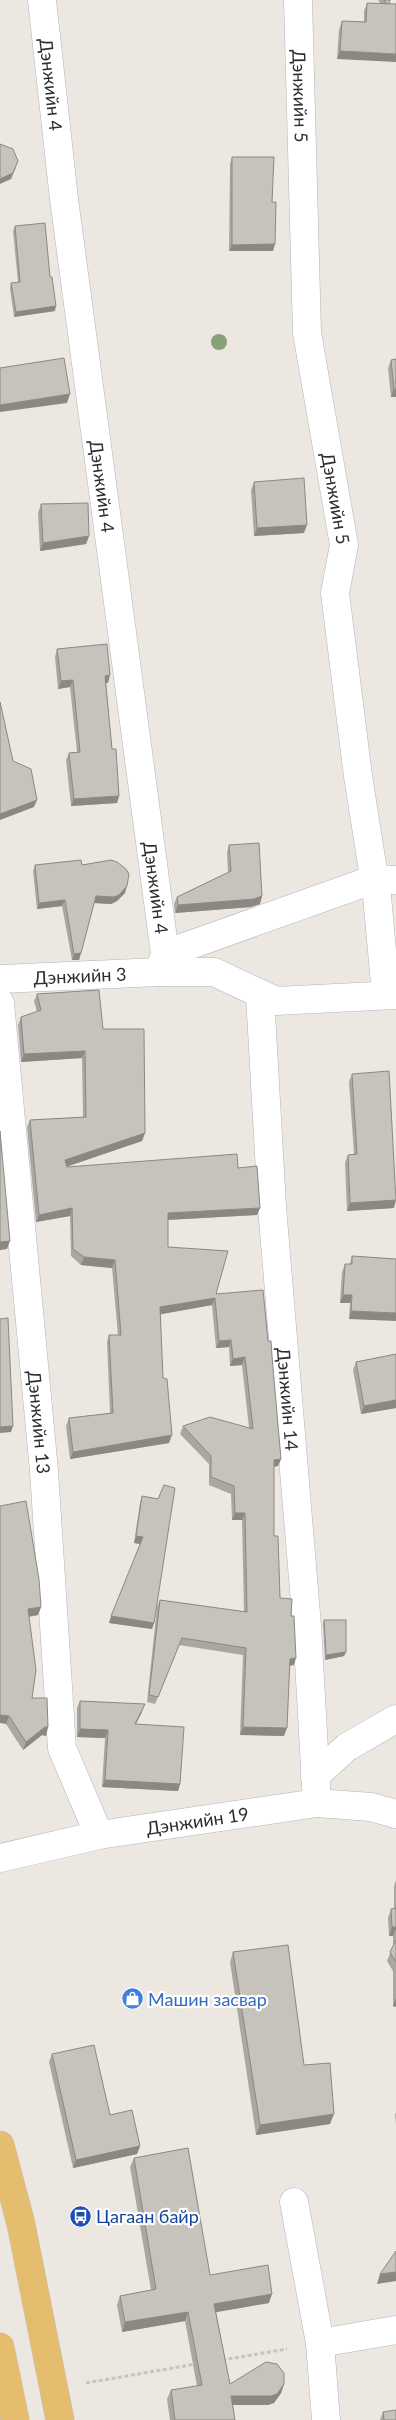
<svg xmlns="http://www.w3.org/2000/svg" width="396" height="2420" font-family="Lato,sans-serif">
<rect width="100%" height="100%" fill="#ede7e1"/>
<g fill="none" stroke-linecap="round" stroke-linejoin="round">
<defs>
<g id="minor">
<path id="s1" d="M42,0L64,199L165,954L159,972"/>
<path id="s2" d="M298,0L307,333L344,545L335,593L358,776L377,896L386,994"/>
<path d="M165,954L375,879L396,880"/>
<path id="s3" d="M0,979L159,972H214L276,1001L396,995"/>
<path id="s4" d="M260,995L272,1207L307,1626L317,1803"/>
<path id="s5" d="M0,1003L44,1471L62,1748L99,1835"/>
<path d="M315,1776L347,1747L396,1719"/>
<path id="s6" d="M0,1858L99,1835L317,1803L371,1807L396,1814"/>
<path d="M294,2202L320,2343"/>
<path d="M326,2420L320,2343L396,2330"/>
</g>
<g id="major">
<path d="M0,2145L21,2224L60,2420"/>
<path d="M0,2347L15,2420"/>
</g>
</defs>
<use href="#minor" stroke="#b1b4bc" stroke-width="29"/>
<use href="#major" stroke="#c4c4c4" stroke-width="29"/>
<g stroke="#c4c4c4" stroke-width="3" stroke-dasharray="4 2.5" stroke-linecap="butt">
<path d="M222,2360L287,2349"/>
<path d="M86,2383L196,2364"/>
</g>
<use href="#minor" stroke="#fff" stroke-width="28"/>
<use href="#major" stroke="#e5bd6e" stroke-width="28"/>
</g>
<circle fill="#88a078" cx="219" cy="342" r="8"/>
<g fill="#aaa7a2">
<path d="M378,0H390L337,59L339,30L342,21L364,22V11L367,3L381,4Z"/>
<path d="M232,157L272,202L273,251H229L230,164Z"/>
<path d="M15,226L55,311L14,317L10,288L11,283L18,282L13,231Z"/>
<path d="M396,359V397H391L388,368L391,360Z"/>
<path d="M254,482L304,533L254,536L251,490Z"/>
<path d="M41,504L89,536L86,544L40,551L38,513Z"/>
<path d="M57,649L108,683H106L112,749L119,796L117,803L71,806L66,760L69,753L77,752L70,687L58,689L55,657Z"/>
<path d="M229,845L262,896L260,904L251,907L175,913L174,904L177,897L228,873L227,852Z"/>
<path d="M35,865H82L125,893L117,901L111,904L94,903L79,960H72L62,906L37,909L33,871Z"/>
<path d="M37,994L103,1029L145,1133L142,1141L67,1166V1167L238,1168L260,1208L257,1215L168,1220V1247L216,1294L268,1341L281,1459L278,1466L274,1467V1536L280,1598L291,1616L294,1665L289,1666L284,1736L240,1735L243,1655L179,1645L155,1704L147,1702L157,1607L160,1600L244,1612L242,1520H232L231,1494L209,1485V1464L180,1434L183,1426L249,1428L242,1365L230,1366L229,1347L216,1348L212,1305L160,1314L163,1378L169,1443L70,1459L66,1426L69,1418L110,1413L107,1342L109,1335H118L112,1268L81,1265L71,1256L70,1216L36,1222L27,1127L30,1120L83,1117L82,1058L21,1062L18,1025L21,1017L37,1012L34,1001Z"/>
<path d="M352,1074L394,1208L347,1211L345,1163L348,1155L354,1154L349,1082Z"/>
<path d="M352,1256L396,1259L349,1319L350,1303H340L342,1272L345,1264H350Z"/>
<path d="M396,1354V1408L361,1414L353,1370L356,1362Z"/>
<path d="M142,1496L158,1499L154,1623L152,1629L109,1623L140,1544L134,1543L140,1503Z"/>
<path d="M0,1506L41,1607L38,1615L29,1617L32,1698L48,1727L46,1736L42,1735L23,1750L6,1724Z"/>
<path d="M324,1620L346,1652L344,1656L325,1660L323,1624Z"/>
<path d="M80,1701L142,1712L136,1724L180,1784L178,1791L102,1787L105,1738L77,1737V1708Z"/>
<path d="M396,1880V2007L393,2006V1971L387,1961L393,1946V1936H389L388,1918L391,1909H394V1886Z"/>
<path d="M233,1952L304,2065L330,2124L256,2135L230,1962Z"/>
<path d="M52,2054L140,2146L137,2154L73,2168L49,2062Z"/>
<path d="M396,2112V2124L395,2115Z"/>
<path d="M134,2158L210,2275L269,2303L216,2312L230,2384H284L281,2393L274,2403L268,2405H233L235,2420H170L167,2399L171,2390L197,2386L185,2321L122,2332L117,2305L120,2296L151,2290L130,2167Z"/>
<path d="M383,2412L396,2420H380Z"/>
</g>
<g fill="#8b8884">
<path d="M340,51L396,54V62L337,59Z"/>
<path d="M16,167L11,179L0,184V179Z"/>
<path d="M275,244L273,251H229L232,245Z"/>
<path d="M56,306L55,311L14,317L16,312Z"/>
<path d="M394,389H396V397H391Z"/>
<path d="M70,394L67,403L0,412V405Z"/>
<path d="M307,525L304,533L254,536L257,528Z"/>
<path d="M89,536L86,544L40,551L43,543Z"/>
<path d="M110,675L108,683H102L105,676Z"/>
<path d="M73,680L70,687L58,689L61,681Z"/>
<path d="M119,796L117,803L71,806L74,799Z"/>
<path d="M37,800L34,807L0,820V821V814Z"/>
<path d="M127,886L125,893L117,901L111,904L94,903L96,896Z"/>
<path d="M262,896L260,904L251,907L175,913L178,905Z"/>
<path d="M65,900L62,906L37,909L39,903Z"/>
<path d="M81,953L79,960H72L74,954Z"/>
<path d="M85,1051L82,1058L21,1062L24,1054Z"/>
<path d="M145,1133L142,1141L63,1168L65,1160Z"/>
<path d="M396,1200L394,1208L347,1211L350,1203Z"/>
<path d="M72,1208L70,1216L36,1222L39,1215Z"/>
<path d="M260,1208L257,1215L165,1220L168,1213Z"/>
<path d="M10,1241L7,1249L0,1250V1242Z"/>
<path d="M84,1257L115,1260L112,1268L81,1265Z"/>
<path d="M343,1295H352L350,1303H340Z"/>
<path d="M215,1298L212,1305L157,1315L160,1307Z"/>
<path d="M351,1311L396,1313V1321L349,1319Z"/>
<path d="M231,1340L229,1347L216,1348L219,1341Z"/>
<path d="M245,1357L242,1365L230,1366L233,1359Z"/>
<path d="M396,1400V1408L361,1414L364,1406Z"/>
<path d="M13,1426L11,1432L0,1433V1427Z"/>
<path d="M172,1435L169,1443L70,1459L73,1452Z"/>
<path d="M281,1459L278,1466L271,1467L274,1460Z"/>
<path d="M235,1513H245L242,1520H232Z"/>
<path d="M136,1536L143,1537L141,1544L134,1543Z"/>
<path d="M41,1607L38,1615L25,1617L28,1609Z"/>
<path d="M111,1616L154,1623L152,1629L109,1623Z"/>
<path d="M346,1652L344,1656L325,1660L326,1655Z"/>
<path d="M296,1658L294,1665L287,1666L290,1659Z"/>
<path d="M145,1704L142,1712L132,1731L135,1724Z"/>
<path d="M0,1715L9,1716L6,1724L0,1723Z"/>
<path d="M45,1727H48L46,1736L42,1735L23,1750L26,1742Z"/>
<path d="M243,1727L287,1728L284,1736L240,1735Z"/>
<path d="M80,1729L108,1730L105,1738L77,1737Z"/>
<path d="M105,1780L180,1784L178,1791L102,1787Z"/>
<path d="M392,1927H396V1929L393,1936H389Z"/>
<path d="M396,1998V2007L393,2006Z"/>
<path d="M334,2114L330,2124L256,2135L260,2125Z"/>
<path d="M140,2146L137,2154L73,2168L76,2160Z"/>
<path d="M396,2272V2281L377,2284L380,2274Z"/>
<path d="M272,2294L269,2303L211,2313L214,2304Z"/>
<path d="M188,2312L185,2321L122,2332L125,2322Z"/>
<path d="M284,2384L281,2393L274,2403L268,2405H228L231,2396Z"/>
</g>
<g fill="#c6c2bc" stroke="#8b8884">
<path d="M384,0H390L389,4H387Z"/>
<path d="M367,3L396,4V54L340,51L342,21L366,22Z"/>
<path d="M0,144L13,149L18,161L13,173L0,179Z"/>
<path d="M232,157H274L272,202H276L275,244L232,245Z"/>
<path d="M45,223L50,277H52L56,306L16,312L11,283L20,282L15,226Z"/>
<path d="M64,358L70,394L0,405V368Z"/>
<path d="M396,359V389H394L391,360Z"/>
<path d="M304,478L307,525L257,528L254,482Z"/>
<path d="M88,503L89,536L43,543L41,504Z"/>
<path d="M107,644L110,675L105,676L112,749H116L119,796L74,799L69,753L80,752L73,680L61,681L57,649Z"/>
<path d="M0,702L13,761L31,769L37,800L0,814Z"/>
<path d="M259,843L262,896L254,899L178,905L177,897L231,871L229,845Z"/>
<path d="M81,860L82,865L111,860L117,862L126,869L129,874L127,886L119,895L114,897L96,896L81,953L74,954L65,900L39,903L35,865Z"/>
<path d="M99,990L103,1029H144L145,1133L65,1160L67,1167L237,1154L238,1168L257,1166L260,1208L168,1213V1247L228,1251L216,1294L263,1290L268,1341H271L272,1356L281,1459L274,1460V1536H278L280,1598L292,1599L291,1616H294L296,1658L290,1659L287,1728L243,1727L246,1648L182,1638L158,1697L149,1695L160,1600L247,1612L245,1513H235L234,1486L211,1477V1456L183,1426L210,1417L253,1429L245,1357L233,1359L231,1340L219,1341L215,1298L160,1307L163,1378L167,1379L172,1435L73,1452L69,1418L113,1413L109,1335H121L115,1260L84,1257L73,1249L72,1208L39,1215L30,1120L86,1117L85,1051L24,1054L21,1017L41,1010L37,994Z"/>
<path d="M389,1071L396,1200L350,1203L348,1155L357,1154L352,1074Z"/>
<path d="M0,1131L10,1241L0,1242Z"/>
<path d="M352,1256L396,1259V1313L351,1311L352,1295H343L345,1264H352Z"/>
<path d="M8,1318L13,1426L0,1427V1319Z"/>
<path d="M396,1354V1400L364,1406L356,1362Z"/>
<path d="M164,1485L175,1488L154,1623L111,1616L143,1537L136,1536L142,1496L158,1499Z"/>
<path d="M26,1501L39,1579L41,1607L28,1609L36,1670L32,1698H47L48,1727H45L26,1742L9,1716L0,1715V1506Z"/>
<path d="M324,1620H346V1652L326,1655Z"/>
<path d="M80,1701L145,1704L135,1724L184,1727L180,1784L105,1780L108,1730L80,1729Z"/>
<path d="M396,1908V1927H392L391,1909Z"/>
<path d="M396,1940V1962L390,1952Z"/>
<path d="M288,1945L304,2065L330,2063L334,2114L260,2125L233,1952Z"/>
<path d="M94,2045L110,2115L132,2110L140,2146L76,2160L52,2054Z"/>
<path d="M188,2148L210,2275L268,2265L272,2294L214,2304L230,2384L266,2362L277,2364L284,2373V2384L277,2394L271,2396H231L235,2420H175L171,2390L202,2385L188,2312L125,2322L120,2296L156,2289L134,2158Z"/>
<path d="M396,2251V2272L380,2274Z"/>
<path d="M396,2410V2420H384L383,2412Z"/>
</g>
<defs>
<symbol id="shop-disc" viewBox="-11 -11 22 22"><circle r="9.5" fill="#3f7fe0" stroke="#fff"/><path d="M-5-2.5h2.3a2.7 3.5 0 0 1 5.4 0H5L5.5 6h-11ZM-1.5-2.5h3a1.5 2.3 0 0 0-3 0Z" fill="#fff"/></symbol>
<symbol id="bus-disc" viewBox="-11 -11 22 22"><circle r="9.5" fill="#1a4fb4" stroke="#fff"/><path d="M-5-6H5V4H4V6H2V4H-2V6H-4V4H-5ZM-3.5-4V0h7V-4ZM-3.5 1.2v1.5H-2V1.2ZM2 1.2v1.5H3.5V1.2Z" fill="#fff"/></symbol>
</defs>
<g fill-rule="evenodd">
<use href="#shop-disc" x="120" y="1986" width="25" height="25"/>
<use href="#bus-disc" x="68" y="2204" width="25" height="25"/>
</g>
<g text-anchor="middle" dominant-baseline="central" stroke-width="4.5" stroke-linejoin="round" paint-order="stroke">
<g font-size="18" fill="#2d2d2d" stroke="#fff">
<text stroke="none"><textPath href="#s1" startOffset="85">Дэнжийн 4</textPath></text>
<text stroke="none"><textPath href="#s2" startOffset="96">Дэнжийн 5</textPath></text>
<text stroke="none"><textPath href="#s1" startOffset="490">Дэнжийн 4</textPath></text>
<text stroke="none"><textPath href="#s2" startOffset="501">Дэнжийн 5</textPath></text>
<text stroke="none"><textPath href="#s1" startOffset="895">Дэнжийн 4</textPath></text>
<text stroke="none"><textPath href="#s3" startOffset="80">Дэнжийн 3</textPath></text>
<text stroke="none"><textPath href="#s4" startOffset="405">Дэнжийн 14</textPath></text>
<text stroke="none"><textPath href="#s5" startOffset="421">Дэнжийн 13</textPath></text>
<text stroke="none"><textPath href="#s6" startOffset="201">Дэнжийн 19</textPath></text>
</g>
<g font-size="18" fill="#366cbe" stroke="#fff" text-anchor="start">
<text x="148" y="1999">Машин засвар</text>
</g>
<g font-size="18" fill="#164399" stroke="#fff" text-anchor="start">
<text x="96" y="2216">Цагаан байр</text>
</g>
</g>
</svg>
